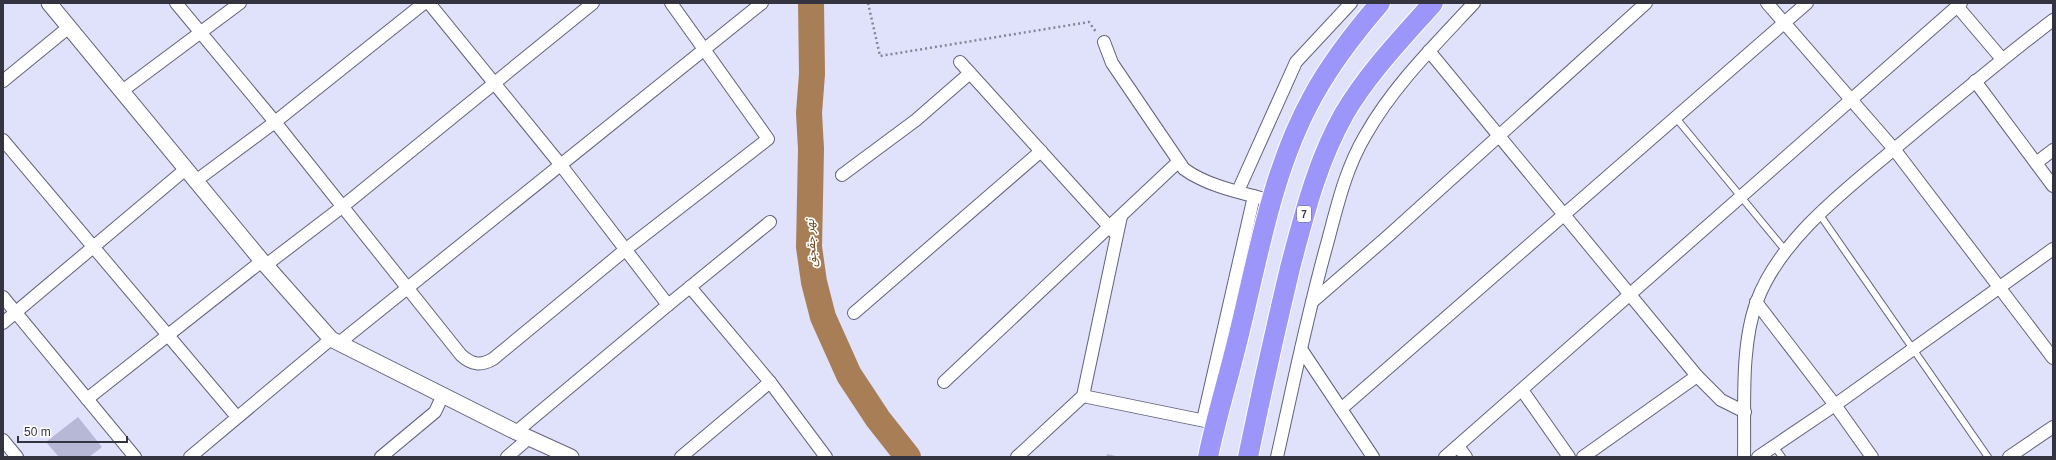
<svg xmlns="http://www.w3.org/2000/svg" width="2056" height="460" font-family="Arial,'Noto Sans Arabic',sans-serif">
<rect width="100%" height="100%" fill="#e0e1fa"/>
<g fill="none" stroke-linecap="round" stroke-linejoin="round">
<path stroke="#a87e57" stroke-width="26" d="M811,3L812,74L809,113L811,149L809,247L814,282L823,317L849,375L878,419L908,457"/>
</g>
<g fill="#b6b8d5">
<path d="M78,417L102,447L89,457H59L46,442Z"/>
<path d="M1107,454L1116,456V457H1106Z"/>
</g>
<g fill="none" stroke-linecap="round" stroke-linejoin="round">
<defs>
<g id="service">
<path d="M1676,118L1785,250"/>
<path d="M1820,215L1988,457"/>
<path d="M1774,446L1782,457"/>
</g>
<g id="minor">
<path d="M176,3L275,122L461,355C472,365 481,366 493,359L625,250L768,139L671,3"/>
<path d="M429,3L560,164L668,305"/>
<path d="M1767,3L1894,149L2053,358"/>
<path d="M1957,6L2002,59"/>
<path d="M1104,42L1112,63L1184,169C1209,187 1243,193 1272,201"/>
<path d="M1429,51L1697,376L1721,400L1745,412"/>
<path d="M960,62L1114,232"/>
<path d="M3,81L69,27"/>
<path d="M1975,81L2053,186"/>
<path d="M122,91L240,3"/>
<path d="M3,140L237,417"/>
<path d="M2036,163L2053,150"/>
<path d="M842,175L916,120L970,73"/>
<path d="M197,180L275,122L424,3"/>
<path d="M1238,191L1296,62L1351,3"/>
<path d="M266,265L342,207L593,3"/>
<path d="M690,287L770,382L826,457"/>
<path d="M3,297L135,457"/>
<path d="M1312,302L1387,237L1646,3"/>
<path d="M1756,302L1835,405L1872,457"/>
<path d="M854,313L1041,151"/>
<path d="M3,323L187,168"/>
<path d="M339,343L762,3"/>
<path d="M1301,349L1373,457"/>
<path d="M944,382L1178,162"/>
<path d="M1522,390L1569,457"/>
<path d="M1083,396L1210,422"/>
<path d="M87,399L262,261"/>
<path d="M1341,409L1807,3"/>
<path d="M1203,420L1254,196"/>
<path d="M516,432L668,305L770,222"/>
<path d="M3,440L17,457"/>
<path d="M1458,446L1466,457"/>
<path d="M190,457L331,339"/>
<path d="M381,457L435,412L443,395"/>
<path d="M507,457L529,438"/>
<path d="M681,457L770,382"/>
<path d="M1017,457L1083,396L1121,216"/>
<path d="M1277,457C1293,386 1307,315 1327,244C1337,207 1345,170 1365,136C1393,86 1435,45 1474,3"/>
<path d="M1445,457L1961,3"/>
<path d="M1583,457L1697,376"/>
<path d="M1744,457C1745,409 1740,346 1757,301C1781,236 1853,184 1905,140C1954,99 2002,59 2053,20"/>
<path d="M1758,457L1835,405L2053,249"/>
<path d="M2009,457L2053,427"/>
</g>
<path id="tertiary" d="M49,3L262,261L331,339L516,432L571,457"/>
<g id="trunk">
<path d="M1208,457C1217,414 1230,373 1240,330C1259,252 1273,168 1313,96C1331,63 1355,32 1380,3"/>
<path d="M1248,457C1261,394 1275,331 1290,268C1304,215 1317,162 1344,114C1368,73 1402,38 1433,3"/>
</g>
</defs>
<use href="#service" stroke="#61627c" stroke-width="8"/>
<use href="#minor" stroke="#61627c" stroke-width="14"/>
<use href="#tertiary" stroke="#61627c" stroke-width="17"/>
<use href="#trunk" stroke="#fff" stroke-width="22"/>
<path stroke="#848597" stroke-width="2.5" stroke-dasharray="2 3" stroke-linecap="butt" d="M868,3L880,56L1089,22L1096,32"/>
<use href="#service" stroke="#fff" stroke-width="6"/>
<use href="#minor" stroke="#fff" stroke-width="12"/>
<use href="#tertiary" stroke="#fff" stroke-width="15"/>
<use href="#trunk" stroke="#9c96fa" stroke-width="20"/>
</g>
<g text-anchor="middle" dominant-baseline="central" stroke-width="3.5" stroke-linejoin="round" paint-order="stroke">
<rect fill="#fff" stroke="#717179" stroke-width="1" x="1297" y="206" width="14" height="16" rx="3"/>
<g font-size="10" font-weight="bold" fill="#343440">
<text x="1304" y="214">7</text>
</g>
<g font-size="12" font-style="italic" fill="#6e4314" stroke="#fff">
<text transform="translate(811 243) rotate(-93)">نهر جقجق</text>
</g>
</g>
<rect width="2056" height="460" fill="none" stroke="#343440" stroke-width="8"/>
<path d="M18 436v6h109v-6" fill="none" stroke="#343440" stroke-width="2"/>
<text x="24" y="436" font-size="12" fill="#343440" stroke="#ffffff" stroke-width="3" paint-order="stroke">50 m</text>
</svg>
